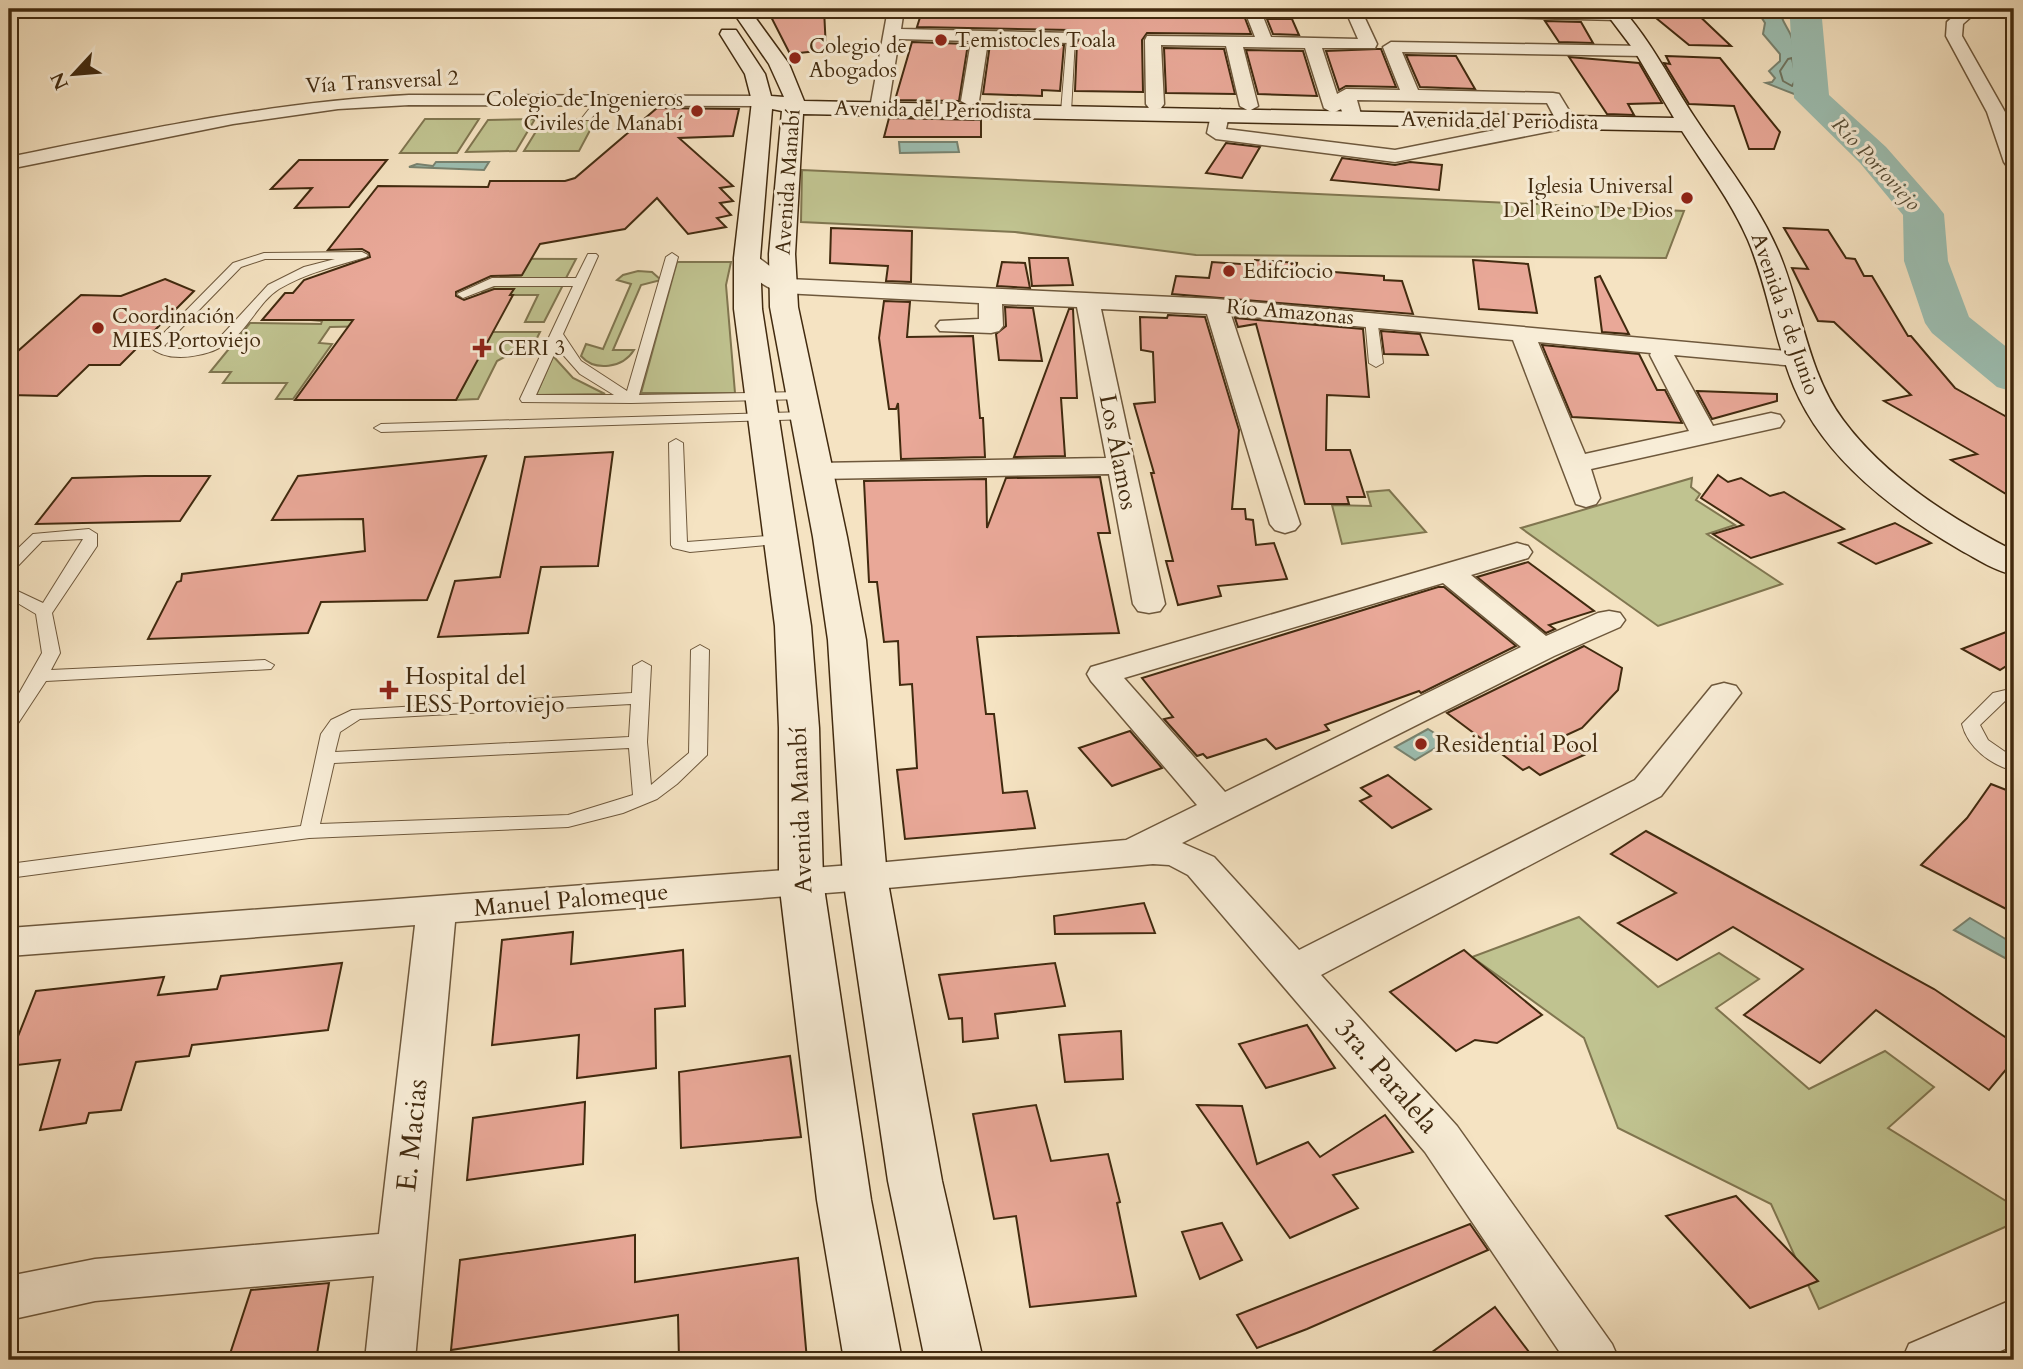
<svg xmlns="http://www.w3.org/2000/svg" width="2023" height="1369" font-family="Cardo,serif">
<rect width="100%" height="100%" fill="#f5e3c2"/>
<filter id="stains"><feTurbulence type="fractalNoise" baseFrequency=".00286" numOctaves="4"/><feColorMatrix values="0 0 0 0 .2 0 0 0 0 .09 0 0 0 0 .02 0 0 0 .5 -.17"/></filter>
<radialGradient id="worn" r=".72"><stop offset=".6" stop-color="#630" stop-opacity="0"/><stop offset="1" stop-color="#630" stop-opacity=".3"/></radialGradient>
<g fill="#c0c390" stroke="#807650" stroke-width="2">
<path d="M425,119H479L457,153H400Z"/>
<path d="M535,119L516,151L466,152L488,120Z"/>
<path d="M596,119L579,151H524L543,120Z"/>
<path d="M802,170L1684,211L1666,258L1196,255L1015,232L801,222Z"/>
<path d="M389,258L576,259L565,280L498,281L501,276H521L528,263Z"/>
<path d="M677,262H731L726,285L735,393H641Z"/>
<path d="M638,271L652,272L661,280L641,285L613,350H634C623,368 595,372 581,356L586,344L603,349L631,284L617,280L623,275Z"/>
<path d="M344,274L381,326L330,327L319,343L332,344L293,399H276L287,383H223L231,372H210L250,323L321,324L322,321L310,320Z"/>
<path d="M502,283H564L544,322H525L538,295H481L483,291Z"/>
<path d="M492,332H540L536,340L497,361L478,399L456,400Z"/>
<path d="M553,356L573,378L605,394L536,395Z"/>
<path d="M1692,478L1691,487L1700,494L1696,500L1735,525L1707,534L1782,584L1658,626L1521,528Z"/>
<path d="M1389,490L1426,532L1342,544L1332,505L1371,506L1367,492Z"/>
<path d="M1579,917L1658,987L1719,953L1759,979L1716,1008L1809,1089L1885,1051L1934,1087L1888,1128L2014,1206V1223L1819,1309L1771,1204L1618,1128L1584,1038L1472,957Z"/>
</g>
<g fill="#9cbeb1" stroke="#788370" stroke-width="2">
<path d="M1756,9H1780C1780,23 1794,32 1793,47C1804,59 1804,77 1801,92L1794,94L1766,83L1772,82L1775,78L1769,71L1780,61V54L1763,34L1765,23Z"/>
<path d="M899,142H957L959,152L900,153Z"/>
<path d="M436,162H489L484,170L409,167L417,164L433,166Z"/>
<path d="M1428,729L1447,741L1415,760L1395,747Z"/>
<path d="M1970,918L2014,944V963L1954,930Z"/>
</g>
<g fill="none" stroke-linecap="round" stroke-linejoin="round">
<path stroke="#6e7460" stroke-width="2" d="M1792,58L1796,79L1792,86L1783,81L1780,71L1788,59Z"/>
<path fill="#9cbeb1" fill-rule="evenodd" d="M1785,9H1815L1822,19L1829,95L1886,147L1937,205L1944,214L1948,261L1969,317L2014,353V392L1997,387L1932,333L1925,323L1904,261L1903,215L1860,163L1794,98L1790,19Z"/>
</g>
<g fill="#e9a898" stroke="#412a0f" stroke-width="2">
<path d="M767,9H824L826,50L790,54Z"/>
<path d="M1645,9H1692L1731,46L1689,45Z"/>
<path d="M1191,10L1243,13L1251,34L1147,33L1142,40L1143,92L1075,91L1077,42L1081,37L1071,30L917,27L922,11L1193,15Z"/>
<path d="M1267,19H1292L1299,35L1273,34Z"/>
<path d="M1545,21L1581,22L1593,43L1559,42Z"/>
<path d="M912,42L968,44L959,101L895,100Z"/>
<path d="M990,44L1064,45L1060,91L1042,90V96L983,94Z"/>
<path d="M1164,48L1224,49L1235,94L1166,93Z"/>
<path d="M1377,49H1381L1396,87L1346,86L1339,90L1326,51Z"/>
<path d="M1246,50L1303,51L1317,96L1258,94Z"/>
<path d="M1406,55L1456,56L1475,89L1420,87Z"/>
<path d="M1666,56L1720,58L1780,132L1774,149H1749L1734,106L1689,104L1664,63L1670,64Z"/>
<path d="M1569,57L1639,63L1662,103L1628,104L1634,115L1607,114Z"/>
<path d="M657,108L739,109L733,136L679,138L733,186L720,188L733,201L720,203L731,215L717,218L726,227L688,234L657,198L625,229L540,244L522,275L491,276L456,292V296L464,300L494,289H514L510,295H513L456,400H295L353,320H262L285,293H293L304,280L370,257L369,253L362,249L328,250L378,186L488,187L490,181H565L575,178Z"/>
<path d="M889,118L981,120V137H884Z"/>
<path d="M1226,143L1260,147L1242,178L1206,173Z"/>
<path d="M1342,158L1395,165L1410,162L1442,165L1439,190L1331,180Z"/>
<path d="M299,160H387L349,207L295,208L312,188L271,189Z"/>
<path d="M831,228L912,231L911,282L886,281L888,266L830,263Z"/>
<path d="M1784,228L1828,230L1846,258L1855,259L1864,276H1872L1908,336H1911L1955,388L2014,421V499L1951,460L1977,454L1884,401L1911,395L1834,322L1818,321L1792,268L1808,269Z"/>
<path d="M1029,258H1068L1073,285L1032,286Z"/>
<path d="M1255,260L1297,263L1296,269L1384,276V280L1402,281L1413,314L1172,294L1176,276L1209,278L1212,262L1255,265Z"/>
<path d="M1473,260L1528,264L1537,313L1479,309Z"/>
<path d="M1002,262L1025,263L1030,288L997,286Z"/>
<path d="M1600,276L1629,334L1602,332L1595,278Z"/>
<path d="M165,279L194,291L120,365H89L57,396L9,395V359L81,295L121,296Z"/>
<path d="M884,301L910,302L907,337L973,336L980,418H983L985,457L901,459L898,403L896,409H889L879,338Z"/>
<path d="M1005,307L1033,308L1042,361L999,360L996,334L1006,326Z"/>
<path d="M1069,309H1073L1077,398H1061L1065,456L1014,457Z"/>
<path d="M1168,315L1205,317L1239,430L1232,509H1245L1246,519L1253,520L1256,545L1274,543L1287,579L1218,586L1221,596L1178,605L1166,561H1173L1151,473H1154L1134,404L1155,402L1153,352L1141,350L1140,317L1167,318Z"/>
<path d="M1235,318L1363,329L1369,397L1327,395L1326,450H1350L1365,497H1347L1349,504H1305L1256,324L1238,327Z"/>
<path d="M1381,331L1420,334L1428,355L1384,354Z"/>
<path d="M1542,345L1639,354L1657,390H1665L1682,423L1572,417Z"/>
<path d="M1697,391L1777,394V401L1712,419Z"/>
<path d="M613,452L598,566L541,567L528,633L438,637L455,581L500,577L525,457Z"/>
<path d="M486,456L427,600L321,602L308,633L148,639L177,582L181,581L182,574L365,551L363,519L272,520L298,476Z"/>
<path d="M1718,475L1728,482L1741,478L1770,496L1784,492L1844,529L1751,558L1713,534L1743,525L1701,498Z"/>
<path d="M145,476H210L180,521L36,524L72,478Z"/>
<path d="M1100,477L1110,533H1098L1119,633L977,637L986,714H994L1003,793L1027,791L1035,828L905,839L897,770L917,768L912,684L900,685L898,641L884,642L877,582H869L864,481L986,479L987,528L1006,478Z"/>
<path d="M1895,523L1931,543L1876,564L1839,543Z"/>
<path d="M1528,562L1594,611L1549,625L1555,629L1546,633L1477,577Z"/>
<path d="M1438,587H1444L1516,646L1421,693L1419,691L1325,725L1329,730L1276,749L1266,739L1207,758L1203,754L1197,756L1164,719L1173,717L1142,678Z"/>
<path d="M2014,629V661L2000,670L1962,649Z"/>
<path d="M1584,646L1622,668L1618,690L1582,728L1560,738L1584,755L1540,775L1529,767L1523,770L1447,713Z"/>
<path d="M1130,731L1162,768L1112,786L1079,748Z"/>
<path d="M1388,775L1431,809L1392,828L1360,801L1371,796L1361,788Z"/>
<path d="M1991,784L2014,793V913L1921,865L1967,818Z"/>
<path d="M1646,831L1934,989L2014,1043V1060L1989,1090L1876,1010L1820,1063L1744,1015L1803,969L1733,927L1677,960L1618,923L1676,893L1611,854Z"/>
<path d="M1144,903L1155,933L1055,934L1054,916Z"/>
<path d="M573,932L571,964L683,950L685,1006L655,1009L656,1068L577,1078L579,1035L492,1045L502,940Z"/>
<path d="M1464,950L1472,957L1542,1015L1497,1043L1475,1040L1456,1051L1390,992Z"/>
<path d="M342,963L328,1030L192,1045L189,1056L136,1062L121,1110L89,1113L86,1123L40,1130L60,1060L9,1066V1059L36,991L164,977L158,995L217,989L221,976Z"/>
<path d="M1055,963L1065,1006L995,1014L998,1038L963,1042L962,1018L949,1019L939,975Z"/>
<path d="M1307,1025L1335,1068L1266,1088L1239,1044Z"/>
<path d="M1121,1031L1123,1079L1065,1082L1059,1035Z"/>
<path d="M790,1056L801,1137L681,1148L679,1072Z"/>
<path d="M585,1102L583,1164L467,1180L473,1118Z"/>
<path d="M1036,1105L1051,1161L1108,1154L1120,1202L1117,1203L1136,1296L1030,1307L1016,1216L994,1219L973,1114Z"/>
<path d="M1197,1105L1242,1106L1257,1164L1308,1142L1320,1157L1385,1115L1413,1152L1333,1175L1358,1208L1290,1238Z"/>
<path d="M1736,1196L1818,1281L1750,1308L1666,1216Z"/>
<path d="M1222,1223L1242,1260L1200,1279L1182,1232Z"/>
<path d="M1470,1224L1488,1250L1307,1329L1257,1348L1237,1315Z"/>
<path d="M635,1235V1282L798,1258L807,1360H679L678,1315L451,1350L460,1260Z"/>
<path d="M329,1283L316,1360H228L251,1290Z"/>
<path d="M1495,1307L1535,1360H1421Z"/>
</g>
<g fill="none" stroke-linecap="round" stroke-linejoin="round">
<defs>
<g id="lane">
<path d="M1071,35L1075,38L1071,112L1066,115L1061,112L1067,38Z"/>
<path d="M597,99L605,101L590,120H584L582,118Z"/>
<path d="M362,252L368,255L366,257C336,266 306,273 279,289C260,301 249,327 231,341C212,356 169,365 150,347L233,263L264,253ZM265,259H335L304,267L268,285L222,335C205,345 185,354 164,346L241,267Z"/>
<path d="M672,253L678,257L639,395L801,392L806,393V399L631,403L522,402L520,399L573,286H494L463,298L457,294L492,278H576L588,254H596L598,256L563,334L581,361L627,391L666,257ZM557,348L580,374L614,395H536Z"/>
<path d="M1371,314L1377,318L1383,363L1376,367L1369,363L1365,318Z"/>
<path d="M804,412L811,416L809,419L381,432L374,428L381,424Z"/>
<path d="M676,439L683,443L687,542L782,535L790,540L787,543L690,552L673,548L671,545L669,443Z"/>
<path d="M89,529L97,534V546L52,613L60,653L51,670L265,660L274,665L271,669L46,681L15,728L9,730V711L42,653L36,614L9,598V587L43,603L83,539L42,541L15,569L9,571V557L33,534Z"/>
<path d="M700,645L709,650L707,755L677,784L657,799L623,813L568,827L309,838L9,878V864L301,826L321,734L331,720L352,710L632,693L633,666L642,661L651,666L647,742L651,785L689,753L691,650ZM631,704L629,737L335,752L340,732L360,719ZM629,748L633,795L568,815L320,824L334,763Z"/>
<path d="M2014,688V698L2005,701L1980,725L1988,740L2014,758V771C1991,765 1968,748 1962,724L1993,693Z"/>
</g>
<g id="street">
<path d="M888,9H904L901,29L1071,33L1079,38L1071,43L988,41L979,101L970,106L961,101L971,41L899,39L888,108L879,113L870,108Z"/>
<path d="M1244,9H1260L1271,37L1358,39L1347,14L1329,12L1327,9L1618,10L1626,15L1618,20L1363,14L1377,44L1375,48H1322L1337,94L1346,89L1400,90L1383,47L1391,42L1644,46L1652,51L1644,56L1402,52L1418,90L1553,93L1559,94L1576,122L1567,128L1395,162L1216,139L1207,133L1211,115L1220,109L1229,115L1226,129L1395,150L1555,118L1547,103L1357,100L1362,118L1353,124L1346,122L1341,109L1333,113L1324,108L1305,48L1243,47L1258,106L1249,111L1240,106L1226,46L1161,45L1164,104L1161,108H1149L1146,104L1145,40L1147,36L1255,37Z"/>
<path d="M1962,9H1980L1963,24L1962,36L2005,112L2014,136V168L2007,166L2004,162L1987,112L1946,36L1947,22Z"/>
<path d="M409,95L762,96L771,101L762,106L409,105L338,109L233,124L9,169V157C142,130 273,102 409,95Z"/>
<path d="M747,251C756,254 777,273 788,279L1216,299L1796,352L1805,354L1808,359L1805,364L1796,366L1674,355L1713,426L1771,413L1780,415L1784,421L1780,427L1591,469L1600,498L1596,504L1586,507L1576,504L1513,340L1231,315L1300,524L1295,530L1285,533L1275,530L1270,524L1207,314L1101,309L1165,604L1160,611L1149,613L1138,611L1133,604L1109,474L817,479L807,477L803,471L807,465L817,463L1106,458L1077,307L1002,304L1003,326L999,331L991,333L940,331L936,326L940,321L979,319V303L783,293C764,288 747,274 736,258L739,253ZM1538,342L1651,353L1650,355L1689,431L1585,454Z"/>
<path d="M1517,543L1528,546L1532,552L1528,558L1471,575L1546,636L1598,613L1609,611L1620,613L1625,620L1620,627L1554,656L1182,843L1214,857L1299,950L1635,780L1712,686L1724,683L1736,686L1741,693L1661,796L1321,975L1457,1126L1612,1344L1619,1360H1565L1425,1152L1188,875L1169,865L1153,864L865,890L455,922L415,1360H365L374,1276L95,1301L9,1320V1276L95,1259L379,1234L415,925L9,956V928L865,864L1126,840L1197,805L1091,681L1087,674L1091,667ZM1443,583L1521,647L1225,792L1124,678Z"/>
<path d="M2014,1299V1345L1980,1360H1902L1909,1344Z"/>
</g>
<path id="secondary" d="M731,9H749L789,64L804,101L1674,118L1634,50L1603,9H1622C1652,42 1671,82 1695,118C1724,162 1758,204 1779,253C1802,308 1807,371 1843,420C1886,478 1952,519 2014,551V575C1995,571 1979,560 1962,551C1895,512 1825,460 1794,387C1774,339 1768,287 1748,240C1731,201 1705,167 1682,131L803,114L795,254L798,307L847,537L866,640L887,877L942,1181L983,1360H925L888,1181L843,877L828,640L813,537L770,307L769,254L782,111L772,109L760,258L762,309L811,626L819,728L823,881L871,1200L902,1360H844L817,1200L779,881V728L775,626L734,309V258L752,101L745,74L720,34L722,30H736L765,74L771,96L784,97L769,64Z"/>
</defs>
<use href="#lane" stroke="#6e583c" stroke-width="2"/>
<use href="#street" stroke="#6e583c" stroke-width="3"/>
<use href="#secondary" stroke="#412a0f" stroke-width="3"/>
<use href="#lane" fill="#f8edd7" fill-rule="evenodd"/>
<use href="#street" fill="#f8edd7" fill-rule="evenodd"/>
<use href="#secondary" fill="#f8edd7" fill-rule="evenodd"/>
</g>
<g fill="#8f2418" stroke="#f8edd7" stroke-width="2.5">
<circle cx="941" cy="40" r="7"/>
<circle cx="795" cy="58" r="7"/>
<circle cx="697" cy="111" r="7"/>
<circle cx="1687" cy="198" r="7"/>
<circle cx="1229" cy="271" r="7"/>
<circle cx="98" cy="328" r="7"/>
<path d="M478.5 337.5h7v7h7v7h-7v7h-7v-7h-7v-7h7z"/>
<path d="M385.5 679.5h7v7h7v7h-7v7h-7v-7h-7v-7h7z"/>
<circle cx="1421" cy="744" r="7"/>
</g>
<g text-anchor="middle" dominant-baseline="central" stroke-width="6" stroke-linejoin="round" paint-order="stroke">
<g font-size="21" fill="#412a0f" stroke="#f8edd7" text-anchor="start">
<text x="955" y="40">Temistocles Toala</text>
<text x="809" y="46">Colegio de<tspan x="809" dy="24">Abogados</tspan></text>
<text x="683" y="99" text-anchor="end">Colegio de Ingenieros<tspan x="683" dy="24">Civiles de Manabí</tspan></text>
<text x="1673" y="186" text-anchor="end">Iglesia Universal<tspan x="1673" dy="24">Del Reino De Dios</tspan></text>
<text x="1243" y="271">Edifciocio</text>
<text x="112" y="316">Coordinación<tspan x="112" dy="24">MIES Portoviejo</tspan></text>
<text x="498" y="348">CERI 3</text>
</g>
<g font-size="21" fill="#412a0f" stroke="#f8edd7">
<text transform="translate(382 82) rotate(-3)">Vía Transversal 2</text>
<text transform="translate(933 110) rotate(1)">Avenida del Periodista</text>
<text transform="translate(1500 121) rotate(1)">Avenida del Periodista</text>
<text transform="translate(788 182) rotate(-86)">Avenida Manabí</text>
<text transform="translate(1290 312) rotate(5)">Río Amazonas</text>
<text transform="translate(1785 314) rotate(71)">Avenida 5 de Junio</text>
</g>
<g font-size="21" font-style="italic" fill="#584f38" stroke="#f8edd7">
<text transform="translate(1876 164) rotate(47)">Río Portoviejo</text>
</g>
<g font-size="24" fill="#412a0f" stroke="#f8edd7">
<text transform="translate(1118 452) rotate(79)">Los Álamos</text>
<text transform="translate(801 810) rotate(-92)">Avenida Manabí</text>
<text transform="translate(571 900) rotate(-5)">Manuel Palomeque</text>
</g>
<g font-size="24" fill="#412a0f" stroke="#f8edd7" text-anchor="start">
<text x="405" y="676">Hospital del<tspan x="405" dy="28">IESS Portoviejo</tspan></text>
<text x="1435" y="744">Residential Pool</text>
</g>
<g font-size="28" fill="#412a0f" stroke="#f8edd7">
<text transform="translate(1387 1076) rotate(49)">3ra. Paralela</text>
<text transform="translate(412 1135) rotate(-84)">E. Macias</text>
</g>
</g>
<rect width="2023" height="1369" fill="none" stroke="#f5e3c2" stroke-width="35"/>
<rect x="10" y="10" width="2002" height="1348" fill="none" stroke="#412a0f" stroke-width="3.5"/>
<rect x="18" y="18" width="1988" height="1334" fill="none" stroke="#412a0f" stroke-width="2"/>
<g transform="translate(74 74) rotate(244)" stroke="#f8edd7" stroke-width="5" paint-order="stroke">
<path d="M0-5L12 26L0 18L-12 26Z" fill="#412a0f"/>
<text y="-10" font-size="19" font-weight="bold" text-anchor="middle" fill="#412a0f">N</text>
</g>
<rect width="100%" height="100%" filter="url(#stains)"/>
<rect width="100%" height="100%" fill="url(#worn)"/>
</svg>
